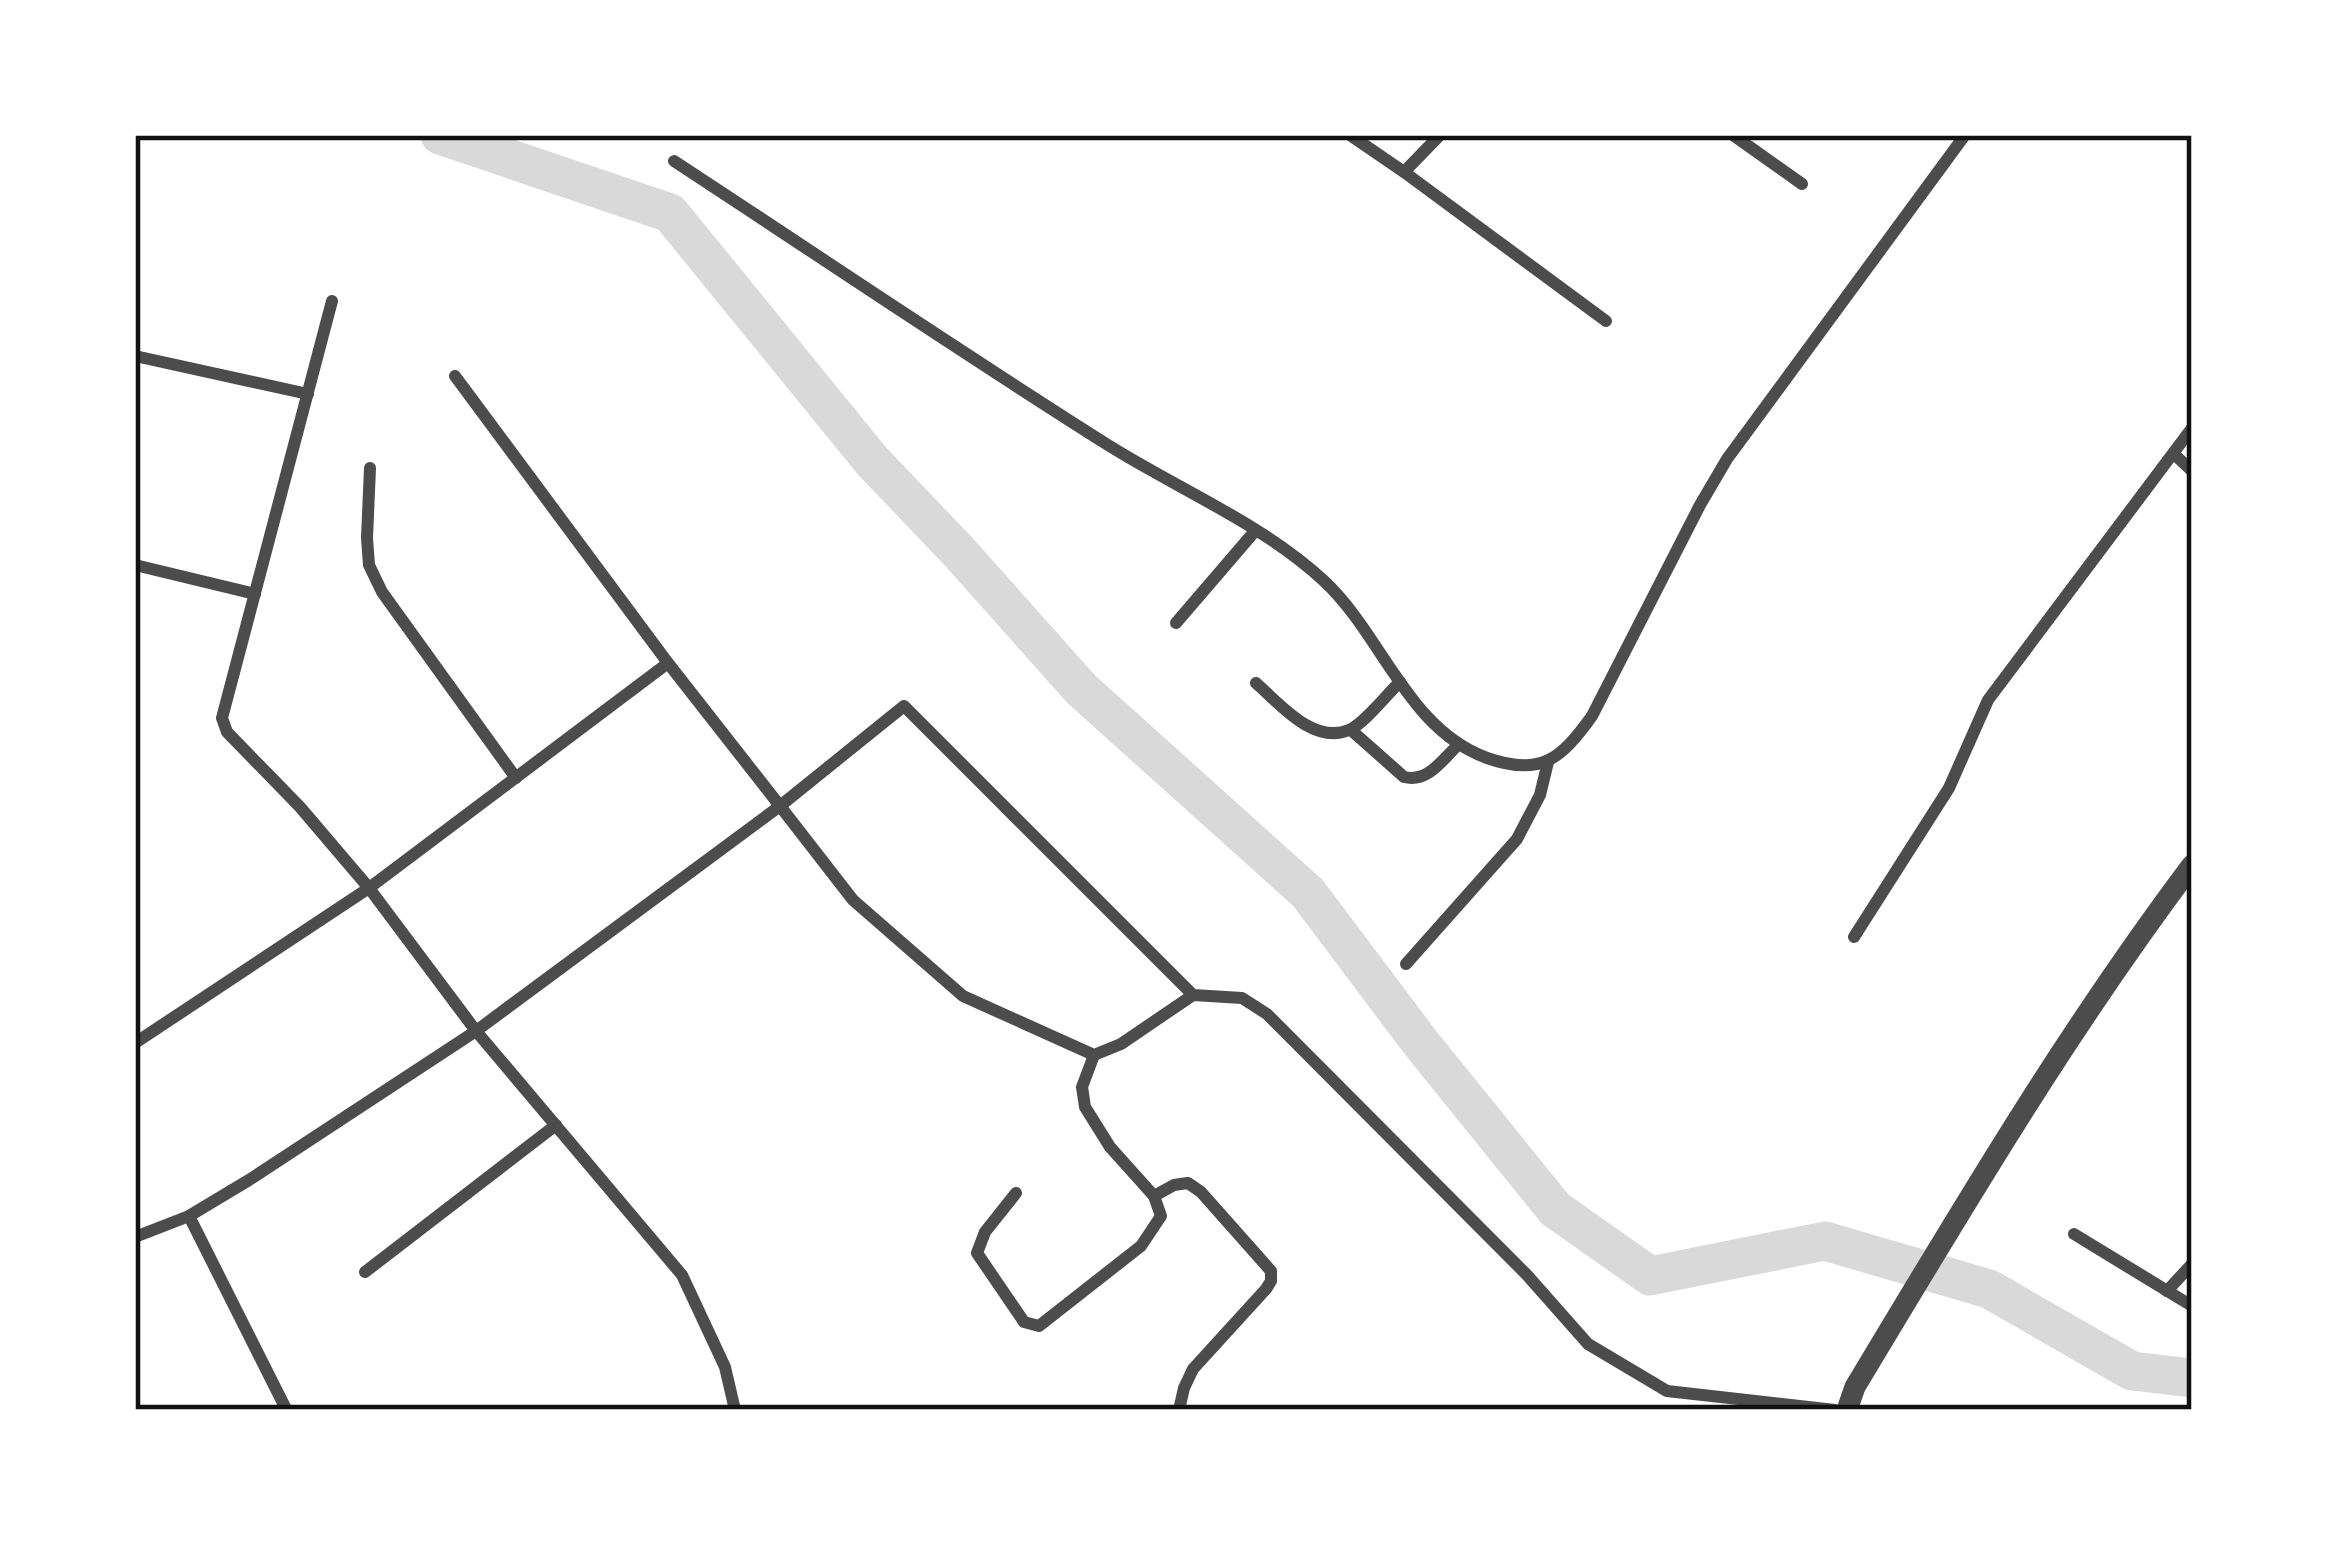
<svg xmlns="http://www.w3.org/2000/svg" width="2327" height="1545" font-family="Arial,sans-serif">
<rect width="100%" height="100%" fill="#fff"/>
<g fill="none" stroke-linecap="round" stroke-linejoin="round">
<path stroke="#d9d9d9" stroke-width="39" d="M440,135L670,213L872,461L959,552L1081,689L1308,893L1420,1042L1555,1209L1650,1276L1825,1241L1989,1289L2132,1371L2192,1378"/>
<g stroke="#4c4c4c" stroke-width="12">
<path d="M1350,135L1404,172"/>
<path d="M1440,135L1404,172L1606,321"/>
<path d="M1733,135L1802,184"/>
<path d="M674,161C819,256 962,353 1108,445C1178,489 1261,523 1323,580C1382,634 1407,729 1487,758C1541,777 1561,759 1592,716L1700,505L1727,459L1965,135"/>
<path d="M332,301L222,718L227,732L300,807L369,888L476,1031L682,1275L725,1367L735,1410"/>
<path d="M135,356L308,394"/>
<path d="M2174,454L2192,471"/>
<path d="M370,468L367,538L369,565L382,592L516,778"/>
<path d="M135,565L255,594"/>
<path d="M1176,623L1255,531"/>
<path d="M1256,683C1279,703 1313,745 1349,730C1364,724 1387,694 1400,682"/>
<path d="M1351,730L1404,777C1428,783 1442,760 1459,744"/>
<path d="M1854,937L1949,788L1988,700L2192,428"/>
<path d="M1406,964L1517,839L1540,795L1548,762"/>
<path d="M1193,995L904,706L780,806L853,900L963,996L1094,1055L1121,1044L1193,995L1242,998L1267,1014L1527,1275L1588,1344L1667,1391L1835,1410"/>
<path d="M135,1043L369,888L668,663"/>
<path d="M1016,1193L985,1232L977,1253L1024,1322L1039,1326L1141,1246L1161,1216L1154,1196L1110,1147L1085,1107L1082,1087L1094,1055"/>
<path d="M1154,1196L1174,1185L1188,1183L1201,1192L1271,1271V1281L1266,1289L1193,1369L1184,1388L1179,1410"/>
<path d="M189,1216L285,1407"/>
<path d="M2074,1234L2192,1306"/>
<path d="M135,1237L189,1216L249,1180L476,1031L780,806L668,663L455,376"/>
<path d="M365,1272L556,1125"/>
<path d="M2167,1291L2192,1264"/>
</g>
<path stroke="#4c4c4c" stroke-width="21" d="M1847,1410L1855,1387C1962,1209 2067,1031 2192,865"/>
</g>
<rect width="2327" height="1545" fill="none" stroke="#ffffff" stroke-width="276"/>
<rect x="138" y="138" width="2051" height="1269" fill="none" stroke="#111" stroke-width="4.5"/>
</svg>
